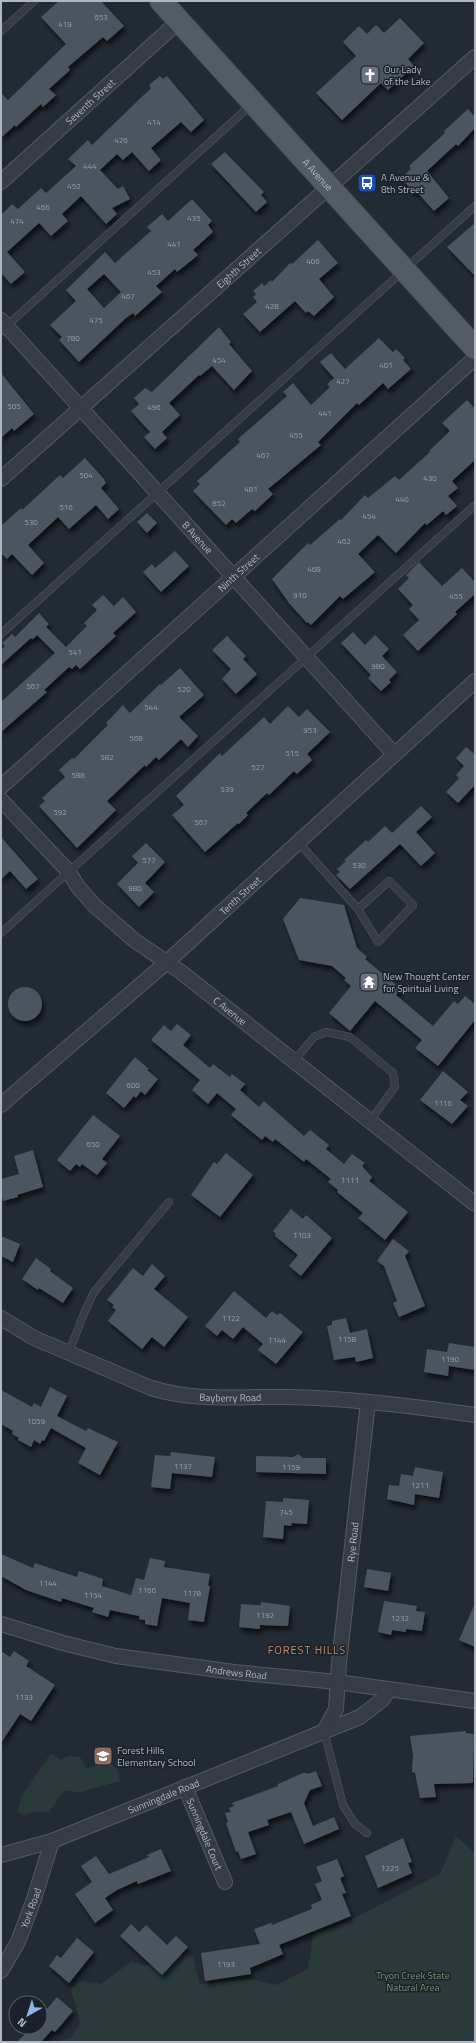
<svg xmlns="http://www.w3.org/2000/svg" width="476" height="2043" font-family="'Titillium Web',sans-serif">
<defs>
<filter id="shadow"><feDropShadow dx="2.5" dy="4.5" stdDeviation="2" flood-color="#0009"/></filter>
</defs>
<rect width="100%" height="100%" fill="#222a34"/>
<g fill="#2a3a3a">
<path d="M51,1753L61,1760L68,1756L80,1757L87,1769L107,1760L117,1769L120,1781L77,1793L73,1791H64L49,1812H34L23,1816L18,1811L21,1797Z"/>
<path d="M456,1836L475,1853V2042H55L70,2038L80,2023L71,1989L81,1981L101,1984L132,1961L145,1966L186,1954L193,1957L200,1984L251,1979L277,1985L308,1969L313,1935L350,1920L440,1874Z"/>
</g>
<g fill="#4b545f" fill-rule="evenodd" filter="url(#shadow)">
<path d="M59,1H101L124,26L107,41L103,37L68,67L70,70L49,89L56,95L43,107L41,104L16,127L15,125L1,138V93L8,100L66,44L41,17Z"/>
<path d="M400,18L424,43L408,59L414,66L388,90L381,83L342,120L316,93L356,56L343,42L359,26L367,34L376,25L384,33Z"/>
<path d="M160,76L163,79L167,76L204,120L191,132L181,122L151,148L161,160L149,171L132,152L123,160L117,154L100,170L118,189L123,186L130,199L112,208L117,214L106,224L81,196L62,214L68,221L51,236L39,223L7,252L25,272L11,284L1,273V215L12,204L18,209L41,188L46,193L76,166L68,159L88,140L92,145L151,88L149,85Z"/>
<path d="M468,109L475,117V128L458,146L456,144L427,171L449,198L434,211L416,191L414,193L401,178L411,169L409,166L445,133L444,131Z"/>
<path d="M225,152L264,192L261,195L267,202L256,212L211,164Z"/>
<path d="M192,199L212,221L208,225L213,232L193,250L198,255L177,272L175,269L156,286L162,292L135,316L133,313L126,318L79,362L59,340L62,337L50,325L76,301L66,290L105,252L115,263L151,231L147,227L162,214L168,221ZM104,274L121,292L104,308L87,289Z"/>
<path d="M475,223V276L447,247Z"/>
<path d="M318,240L338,263L319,279L334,297L314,316L308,311L306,313L295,301L260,332L243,314L257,302L253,297L256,294L253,291L262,283L264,286L271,280L272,282L290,263L292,264Z"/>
<path d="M219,327L231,342L229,344L252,371L234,390L212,366L200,376L199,375L169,403L180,415L162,432L167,438L155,449L144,437L150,432L131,411L139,404L134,398L145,388L152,392Z"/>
<path d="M379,338L393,352L396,349L405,358L403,360L411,369L388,389L383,383L359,405L357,403L318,442L321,445L268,489L273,494L255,511L252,509L236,523L232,519L226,525L193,491L200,484L197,481L240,442L238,439L287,396L283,392L293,383L311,405L330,387L327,384L334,378L320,362L331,353L345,369Z"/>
<path d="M1,373L34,414L14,431L12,428L1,438Z"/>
<path d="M467,400L475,409V460L452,481L458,488L448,496L457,506L446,515L443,511L427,525L425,523L396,553L378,535L358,554L375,572L343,599L340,596L311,625L308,622L307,623L289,603L272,579L308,543L310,545L340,519L341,520L365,495L368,498L395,476L399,480L430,452L429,451L450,431L442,423Z"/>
<path d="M85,458L103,478L106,483L101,488L119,509L108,519L96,505L69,529L58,517L28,545L44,563L32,575L12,554L7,559L1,553V526L21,508L22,510L60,475L63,478Z"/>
<path d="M147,513L157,523L147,533L137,522Z"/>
<path d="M175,551L189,566L161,592L143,572L152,564L155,568Z"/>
<path d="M419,562L442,586L462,568L475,582V594L455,612L457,614L418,651L403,635L419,620L409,609L413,605L398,589L409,578L406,575Z"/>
<path d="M103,595L114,606L123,597L136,612L113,633L116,636L80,669L76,665L72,669L69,667L44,690L47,692L1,732V702L55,653L37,635L33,639L31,638L1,665V650L5,646L2,643L12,634L15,637L39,613L49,624L46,627L66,647L87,626L84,623L97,610L92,605Z"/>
<path d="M353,632L365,645L375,635L389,649L382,656L397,672L389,680L391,682L381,691L368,678L371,675L341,643Z"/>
<path d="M227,636L246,656L243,659L257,674L236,694L222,679L231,669L212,650Z"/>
<path d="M180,668L204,695L179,717L198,736L188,747L181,739L159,760L156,757L146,767L145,765L107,801L116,810L77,848L39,806L45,801L42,798L65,777L59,770L72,758L74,759L108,725L106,723L123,705L130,713L160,684L161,685Z"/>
<path d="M288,706L299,717L307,709L330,732L307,754L312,760L297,774L294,771L269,795L267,793L246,813L248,815L239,824L238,823L205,852L172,815L184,805L176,796L220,753L222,756L264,717L270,724Z"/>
<path d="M466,747L475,754V785L458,803L446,792L459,778L456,775L464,766L456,758Z"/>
<path d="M421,806L432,817L416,832L435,853L421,866L400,844L350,889L336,875L340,872L337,869L346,861L344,860L366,840L368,842L385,826L392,833Z"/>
<path d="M1,837L38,879L26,889L10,871L1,879Z"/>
<path d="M146,843L165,862L145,883L154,892L139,907L117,884L138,863L132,856Z"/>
<path d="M300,898L344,905L357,948L367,957L365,959L401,989L396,995L433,1026L454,1001L458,1004L465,996L475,1004V1020L438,1066L415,1048L422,1040L375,1001L350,1031L329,1013L351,986L344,980L346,978L332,966L299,960L283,919Z"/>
<circle cx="25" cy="1004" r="17"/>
<path d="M177,1024L191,1035L183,1045L210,1068L213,1064L230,1077L232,1074L245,1084L240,1090L259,1107L264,1101L304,1136L310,1130L329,1145L326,1149L344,1164L352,1154L365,1163L362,1166L372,1177L369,1181L408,1212L385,1240L358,1218L363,1213L337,1192L338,1190L328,1182L331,1179L306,1159L304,1162L275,1139L273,1142L265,1136L262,1140L231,1115L236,1109L217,1093L208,1104L192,1090L200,1080L151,1040L164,1025L171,1031Z"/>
<path d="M135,1057L149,1069L147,1070L158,1079L145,1095L141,1091L136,1098L134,1096L124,1108L106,1093Z"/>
<path d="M443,1071L468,1092L460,1100L468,1106L452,1124L420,1100Z"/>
<path d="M93,1115L120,1136L102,1159L107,1163L97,1175L82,1164L80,1167L76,1164L70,1171L57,1160Z"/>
<path d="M33,1150L43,1187L17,1195L18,1197L3,1201L1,1193V1179L19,1174L14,1156Z"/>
<path d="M226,1153L253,1175L220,1217L191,1195L214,1162L217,1164Z"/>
<path d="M291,1209L303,1219L306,1215L332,1238L301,1276L289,1266L298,1255L275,1236L276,1234L273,1231Z"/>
<path d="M1,1236L20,1244L13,1262L1,1256Z"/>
<path d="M393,1239L409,1251L405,1256L425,1306L399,1317L393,1303L397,1301L384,1266L377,1261Z"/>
<path d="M36,1258L51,1269L50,1271L73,1288L63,1303L39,1288L38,1290L22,1279Z"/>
<path d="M152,1264L165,1276L154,1289L188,1317L164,1347L152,1337L142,1349L108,1321L116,1310L112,1307L114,1305L107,1300L133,1268L143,1276Z"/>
<path d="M234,1291L266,1318L272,1311L277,1315L280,1313L303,1332L276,1364L258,1350L263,1344L243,1327L233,1339L222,1330L217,1336L205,1326Z"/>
<path d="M346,1318L350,1333L367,1329L373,1358L356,1362L355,1357L334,1360L327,1326L332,1325V1321Z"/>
<path d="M449,1343L475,1347V1370L449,1366L448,1376L424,1372L427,1349L447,1352Z"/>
<path d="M50,1387L67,1396L57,1416L86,1431L88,1428L118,1442L100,1475L78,1463L86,1448L51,1428L44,1441L42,1440L40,1444L34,1440L31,1447L18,1440L19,1438L12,1434L13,1431L1,1424V1390L32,1407L34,1403L41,1407Z"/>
<path d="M171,1452L215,1457L212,1477L172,1473L170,1489L151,1487L155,1455L170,1456Z"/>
<path d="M298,1454L303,1458H326V1474L256,1472V1456L293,1457Z"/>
<path d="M415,1467L443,1472L439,1498L415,1494L414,1505L387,1499L389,1485L399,1486L401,1474L413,1476Z"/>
<path d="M283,1498L309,1500L307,1524L292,1523L291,1526L284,1525L283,1539L263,1537L266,1501L283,1502Z"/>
<path d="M1,1554L33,1568L35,1563L77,1577L79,1571L103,1579L102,1586L131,1595L136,1578L144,1580L150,1558L165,1561L164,1567L210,1574L208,1586H210L204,1622L188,1620L190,1603L162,1598L157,1626L145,1624V1620L139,1619V1616L110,1610L108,1617L92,1612L94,1608L62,1598L61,1602L26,1590L1,1576Z"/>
<path d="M367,1569L391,1573L388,1591L364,1587Z"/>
<path d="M384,1601L417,1606L416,1611L425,1612L422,1631L406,1629V1632L392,1630L391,1635L378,1632Z"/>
<path d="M261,1602L290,1606L288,1626L260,1625V1629L239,1627L241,1604L255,1605H261Z"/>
<path d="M475,1603V1647L459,1640Z"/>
<path d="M1,1651L10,1657L14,1651L29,1661L26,1666L55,1685L31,1721L20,1714L1,1743Z"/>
<path d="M466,1731V1733L474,1734L473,1783L434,1784L436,1797L420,1798L415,1773L412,1772L413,1756L410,1736Z"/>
<path d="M316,1771L322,1786L310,1790L304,1803L313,1826L334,1817L339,1829L304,1844L291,1812L267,1820L269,1825L248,1832L256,1854L241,1859L238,1851L236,1852L226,1823L228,1822L225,1813L231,1812L229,1808L234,1806L232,1803L278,1786V1784L303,1773H307L308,1774Z"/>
<path d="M403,1838L412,1862L408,1863L412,1873L378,1888L365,1856Z"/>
<path d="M161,1849L171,1871L138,1884L137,1881L117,1890L105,1898L113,1910L95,1923L75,1894L92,1882L81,1866L96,1856L109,1874L149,1857L147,1855Z"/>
<path d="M337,1859L344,1876L340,1878L346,1893L342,1894L351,1916L279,1945L283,1954L250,1968L251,1974L205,1981L201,1953L260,1944L254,1929L271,1923L272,1925L312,1909L311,1905L322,1900L315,1884L322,1881L316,1867Z"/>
<path d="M131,1924L139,1932L146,1925L167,1945L176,1936L188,1947L162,1975L120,1936Z"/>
<path d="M77,1938L94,1952L69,1983L49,1966L57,1955L61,1958Z"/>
<path d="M57,1997L73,2011L55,2032L52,2030L41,2042H17L32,2027H40V2002L47,2009Z"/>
</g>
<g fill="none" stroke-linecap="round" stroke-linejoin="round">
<defs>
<g id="service">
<path d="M1,31L34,1"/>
<path d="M1,331L252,104"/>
<path d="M1,634L475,206"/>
<path d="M298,842L358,909L378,942L413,905L389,881L358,909"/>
<path d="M1,933L475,505"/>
<path d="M294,1061L314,1037L326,1032L350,1037L393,1073L395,1087L370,1121"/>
<path d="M69,1352L85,1311L94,1292L169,1202"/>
<path d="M324,1731L343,1805L355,1824L367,1833"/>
</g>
<g id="minor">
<path id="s1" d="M1,182L179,21"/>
<path id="s2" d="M1,320L394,754"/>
<path id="s3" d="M1,479L475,57"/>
<path id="s4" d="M1,787L475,358"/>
<path id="s5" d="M1,800L69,872L78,887L95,906L134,940L181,972L475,1204"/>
<path id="s6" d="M1,1105L167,962L475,681"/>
<path id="s7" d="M1,1318L34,1338L151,1388C196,1402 241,1396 287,1397C350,1398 413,1406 475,1415"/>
<path id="s8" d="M1,1624L63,1643L116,1656L234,1672L337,1682L475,1701"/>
<path id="s9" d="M324,1731L336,1709L339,1663L368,1402"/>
<path id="s10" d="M185,1787L225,1882"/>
<path id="s11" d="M1,1855L52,1841L360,1717L382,1700L389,1690"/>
<path id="s12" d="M1,1971L18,1942L34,1899L52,1841"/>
</g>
<g id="primary">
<path id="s13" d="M161,1L475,348"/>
</g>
</defs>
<use href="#service" stroke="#535a62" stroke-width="8"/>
<use href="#minor" stroke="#535a62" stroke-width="16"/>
<use href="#primary" stroke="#3f454e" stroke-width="24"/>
<use href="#service" stroke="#353c45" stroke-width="7"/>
<use href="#minor" stroke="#353c45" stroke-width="14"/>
<use href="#primary" stroke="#535b65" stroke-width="22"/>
</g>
<defs>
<symbol id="church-square" viewBox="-11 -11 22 22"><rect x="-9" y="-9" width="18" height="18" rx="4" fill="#6b7280" stroke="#1b2129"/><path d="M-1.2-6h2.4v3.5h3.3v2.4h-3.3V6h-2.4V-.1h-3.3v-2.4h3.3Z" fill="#fff"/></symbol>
<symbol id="bus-square" viewBox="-11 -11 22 22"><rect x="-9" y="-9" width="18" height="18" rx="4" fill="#1a4fb4" stroke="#1b2129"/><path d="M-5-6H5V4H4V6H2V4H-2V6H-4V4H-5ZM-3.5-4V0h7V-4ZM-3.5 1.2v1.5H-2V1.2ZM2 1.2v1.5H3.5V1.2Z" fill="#fff"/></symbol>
<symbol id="temple-square" viewBox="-11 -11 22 22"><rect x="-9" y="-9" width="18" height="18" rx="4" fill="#6b7280" stroke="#1b2129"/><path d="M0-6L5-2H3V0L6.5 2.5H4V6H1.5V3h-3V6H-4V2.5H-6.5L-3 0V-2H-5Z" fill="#fff"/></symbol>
<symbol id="school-square" viewBox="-11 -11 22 22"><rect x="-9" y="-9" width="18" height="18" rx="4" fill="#8d6e63" stroke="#1b2129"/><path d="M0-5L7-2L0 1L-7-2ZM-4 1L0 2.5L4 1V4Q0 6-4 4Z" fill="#fff"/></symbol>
</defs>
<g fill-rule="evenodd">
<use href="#church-square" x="359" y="64" width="22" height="22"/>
<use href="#bus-square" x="356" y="172" width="22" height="22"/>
<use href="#temple-square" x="358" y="971" width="22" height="22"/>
<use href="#school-square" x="92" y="1745" width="22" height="22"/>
</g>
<g text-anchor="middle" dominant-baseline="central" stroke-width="3" stroke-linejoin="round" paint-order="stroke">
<g font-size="8" fill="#979ea8">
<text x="101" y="17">653</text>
<text x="65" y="24">419</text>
<text x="154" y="122">414</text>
<text x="121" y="140">426</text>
<text x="90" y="166">444</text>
<text x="74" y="186">452</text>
<text x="43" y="207">466</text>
<text x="194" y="218">435</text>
<text x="17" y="221">474</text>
<text x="174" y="244">441</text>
<text x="313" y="261">406</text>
<text x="154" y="272">453</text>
<text x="128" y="296">467</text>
<text x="272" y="306">428</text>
<text x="96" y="320">475</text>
<text x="73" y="338">780</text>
<text x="219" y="360">454</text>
<text x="386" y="365">401</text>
<text x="343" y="381">427</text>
<text x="14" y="406">505</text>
<text x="154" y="407">496</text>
<text x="325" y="413">441</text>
<text x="296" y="435">455</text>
<text x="263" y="455">467</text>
<text x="86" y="475">504</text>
<text x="430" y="478">430</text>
<text x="251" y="489">481</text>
<text x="402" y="499">440</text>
<text x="219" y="503">852</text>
<text x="66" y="507">516</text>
<text x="369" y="516">454</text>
<text x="31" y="522">530</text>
<text x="344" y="541">462</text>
<text x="314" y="569">468</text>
<text x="300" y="595">910</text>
<text x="456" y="596">455</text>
<text x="75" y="652">541</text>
<text x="378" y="666">980</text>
<text x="33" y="686">567</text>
<text x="184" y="689">520</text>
<text x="151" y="707">544</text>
<text x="310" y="730">953</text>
<text x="136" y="738">568</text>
<text x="292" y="753">515</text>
<text x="107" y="757">582</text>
<text x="258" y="767">527</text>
<text x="78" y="775">588</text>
<text x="227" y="789">539</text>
<text x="60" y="812">592</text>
<text x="201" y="822">567</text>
<text x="149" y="860">577</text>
<text x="359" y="865">530</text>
<text x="135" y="888">980</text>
<text x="133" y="1085">600</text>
<text x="443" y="1103">1116</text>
<text x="93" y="1144">650</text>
<text x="350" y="1180">1111</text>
<text x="302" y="1235">1103</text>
<text x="231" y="1318">1122</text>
<text x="347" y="1339">1158</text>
<text x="277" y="1340">1144</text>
<text x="450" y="1359">1190</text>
<text x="36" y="1421">1059</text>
<text x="183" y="1466">1137</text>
<text x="291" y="1467">1159</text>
<text x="420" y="1485">1211</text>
<text x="286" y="1512">745</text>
<text x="48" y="1583">1144</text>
<text x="147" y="1590">1166</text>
<text x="192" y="1593">1178</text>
<text x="93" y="1595">1154</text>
<text x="265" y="1615">1192</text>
<text x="400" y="1618">1232</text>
<text x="24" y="1697">1133</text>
<text x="390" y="1868">1225</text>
<text x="226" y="1964">1193</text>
</g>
<g font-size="10" fill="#b0b7c1" stroke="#1b2129" text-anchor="start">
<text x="384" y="69">Our Lady<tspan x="384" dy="12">of the Lake</tspan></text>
<text x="381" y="177">A Avenue &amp;<tspan x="381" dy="12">8th Street</tspan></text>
<text x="383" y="976">New Thought Center<tspan x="383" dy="12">for Spiritual Living</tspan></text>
<text x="117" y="1750">Forest Hills<tspan x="117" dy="12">Elementary School</tspan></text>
</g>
<g font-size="10" fill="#b0b7c1" stroke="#1b2129">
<text stroke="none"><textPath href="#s1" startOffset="120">Seventh Street</textPath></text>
<text stroke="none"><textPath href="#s13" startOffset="234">A Avenue</textPath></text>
<text stroke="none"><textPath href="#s3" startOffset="318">Eighth Street</textPath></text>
<text stroke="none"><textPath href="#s2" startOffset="293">B Avenue</textPath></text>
<text stroke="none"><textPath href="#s4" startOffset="320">Ninth Street</textPath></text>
<text stroke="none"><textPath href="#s6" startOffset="318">Tenth Street</textPath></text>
<text stroke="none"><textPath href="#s5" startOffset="313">C Avenue</textPath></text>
<text stroke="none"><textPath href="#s7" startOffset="246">Bayberry Road</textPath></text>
<text stroke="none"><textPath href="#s9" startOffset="193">Rye Road</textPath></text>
<text stroke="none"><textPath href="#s8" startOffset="241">Andrews Road</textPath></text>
<text stroke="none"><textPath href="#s11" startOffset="173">Sunningdale Road</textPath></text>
<text stroke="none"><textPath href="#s10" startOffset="51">Sunningdale Court</textPath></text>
<text stroke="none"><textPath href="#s12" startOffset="70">York Road</textPath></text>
</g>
<g font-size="10" fill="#729479" stroke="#1b2129">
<text x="413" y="1975">Tryon Creek State<tspan x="413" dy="12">Natural Area</tspan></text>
</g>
<g font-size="11" letter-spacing="1" fill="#c48d68" stroke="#1b2129">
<text x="307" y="1650">FOREST HILLS</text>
</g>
</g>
<rect width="476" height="2043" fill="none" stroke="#b0b7c1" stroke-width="4"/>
<g transform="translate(28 2015) rotate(219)"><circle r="19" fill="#1b2129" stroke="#575d66"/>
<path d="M0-3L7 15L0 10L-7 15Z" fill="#8db3e9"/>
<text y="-6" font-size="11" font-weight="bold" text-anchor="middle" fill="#b0b7c1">N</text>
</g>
</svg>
